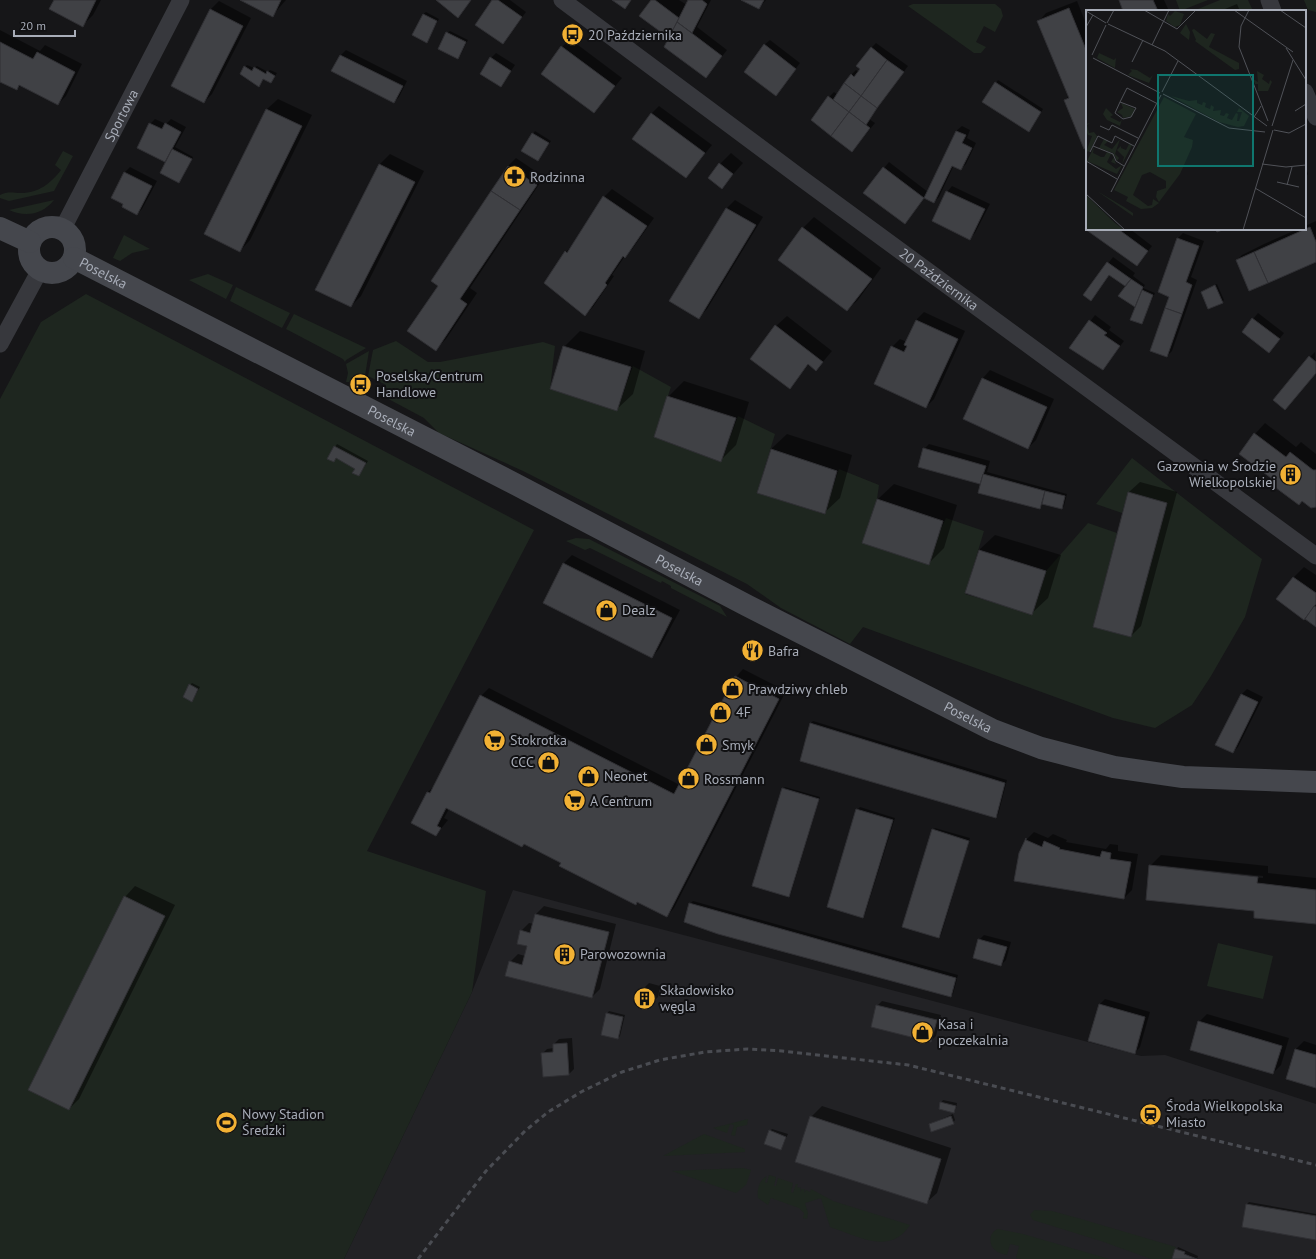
<svg xmlns="http://www.w3.org/2000/svg" width="1316" height="1259" font-family="'PT Sans',sans-serif">
<rect width="100%" height="100%" fill="#161618"/>
<path fill="#222225" d="M513,890L1141,1056L1165,1055L1316,1104V1259H344L472,992Z"/>
<g fill="#1e261f">
<path d="M1176,0H1208L1180,11Z"/>
<path d="M1220,0H1248L1253,11H1233L1232,9L1226,11H1193Z"/>
<path d="M1304,0H1316V12L1308,10Z"/>
<path d="M913,4H995L1001,9L1003,16L995,32L984,26L976,42L986,47L981,53H974L908,6Z"/>
<path d="M63,151L73,156L54,191L9,201L0,198V195C8,191 13,193 21,193C39,193 51,183 61,170L55,165Z"/>
<path d="M54,200C43,214 26,218 9,210Z"/>
<path d="M124,235L150,249L132,253L120,261L113,258Z"/>
<path d="M208,274L233,285L226,299L189,280Z"/>
<path d="M236,287L290,313L282,328L230,301Z"/>
<path d="M86,294L534,530L367,851L486,891L472,992L344,1259H0V399L41,322Z"/>
<path d="M294,314L366,348L346,360L345,362L343,359L286,329Z"/>
<path d="M396,341L428,362H440L543,342L555,346L550,389L617,410L633,366L671,387L654,437L721,462L738,416L775,434L757,493L824,514L839,469L879,485L877,499L863,542L937,538L946,518L984,531L965,594L1032,614L1046,571L1088,523L1117,533L1093,627L1131,637L1167,503L1128,492L1122,513L1096,504L1132,458L1262,559L1245,617L1211,676L1192,705L1155,728L1113,718L863,627L850,644L781,608L747,584L523,471L439,433L424,418L381,395L386,385L368,376L373,350Z"/>
<path d="M369,351L364,382H346L348,373L346,364Z"/>
<path d="M576,538L589,539L720,606L727,617L671,588V586L662,581L661,583L590,548L585,550L566,541Z"/>
<path d="M1218,943L1273,956L1263,999L1207,986Z"/>
<path d="M748,1119L747,1125L737,1127L735,1136L731,1135L734,1125L730,1124L727,1133L713,1128Z"/>
<path d="M704,1134L745,1149V1152L663,1156Z"/>
<path d="M743,1168L751,1170L746,1185L736,1193L672,1171Z"/>
<path d="M769,1175L776,1177L774,1186H776L778,1178L793,1183L791,1192L793,1193L796,1184H798L797,1187L801,1188L800,1192L802,1189H805L804,1193L806,1190L810,1192L811,1189L833,1201L910,1225C890,1256 858,1236 830,1227L821,1198L805,1203L808,1213L807,1219L803,1218L804,1213L799,1208L771,1198L768,1205L758,1198C757,1189 759,1180 767,1176L765,1182L767,1183Z"/>
<path d="M1034,1210L1052,1211L1081,1219L1176,1247L1172,1259H1151L1101,1241L1033,1220L1030,1215Z"/>
<path d="M998,1229L1023,1234L1109,1259H1021L1016,1258L1019,1246L1010,1244L1007,1255C1003,1254 998,1253 995,1250C988,1244 989,1232 998,1229Z"/>
</g>
<g fill="#0007" fill-rule="evenodd">
<path d="M55,0H101L93,15L82,26Z"/>
<path d="M242,0H286L272,16Z"/>
<path d="M493,0H510L526,12L503,43Z"/>
<path d="M652,0H679L687,5L689,0H711L697,27L727,50L706,77L672,34Z"/>
<path d="M744,0H766L759,8Z"/>
<path d="M1120,0H1164L1169,11H1124Z"/>
<path d="M219,1L251,18L212,94L204,102L172,86L211,9Z"/>
<path d="M1077,1L1087,26V147L1065,100L1069,96L1039,21L1046,13Z"/>
<path d="M1237,4L1240,11H1220Z"/>
<path d="M426,12L439,19L426,41L423,14Z"/>
<path d="M0,30L40,51L45,45L82,64L66,96L58,104L21,85L17,89L0,80Z"/>
<path d="M450,31L468,40L460,56L447,33Z"/>
<path d="M570,39L622,78L594,112L562,47Z"/>
<path d="M770,40L800,63L776,94L764,45Z"/>
<path d="M876,43L908,66L869,119L875,123L852,151L829,97L834,92L838,95L851,75L856,70L859,72L871,48Z"/>
<path d="M346,50L407,81L399,97L394,102L333,71L341,55Z"/>
<path d="M496,53L515,65L501,86L491,58Z"/>
<path d="M247,65L254,68L257,66L268,72L270,70L277,73L271,82L263,79L259,86L245,67Z"/>
<path d="M998,80L1043,109L1031,128L996,83Z"/>
<path d="M278,99L312,115L250,240L240,251L205,234L267,109Z"/>
<path d="M659,106L712,145L686,177L651,114Z"/>
<path d="M155,119L166,124L171,119L186,127L175,147L193,157L181,180L168,157L165,161L150,124Z"/>
<path d="M962,126L970,130L967,138L976,143L966,164L961,169L954,165L939,197L934,202L925,197L905,223L864,193L889,162L928,192L956,131Z"/>
<path d="M535,131L551,141L538,160L533,134Z"/>
<path d="M731,153L743,163L722,187L720,164Z"/>
<path d="M390,154L424,171L361,296L351,306L316,289L380,164Z"/>
<path d="M516,158L544,177L470,288L477,293L446,339L436,349L439,285L432,281L508,166Z"/>
<path d="M1305,165L1308,174L1305,178Z"/>
<path d="M130,167L157,181L142,209L137,214L124,204L112,197L125,172Z"/>
<path d="M952,186L990,204L975,233L970,238L934,220L947,192Z"/>
<path d="M612,189L654,218L633,248L625,256L612,275L614,276L593,307L585,315L566,252L574,244L604,197Z"/>
<path d="M735,200L763,217L707,309L699,317L671,301L727,208Z"/>
<path d="M814,217L881,268L858,300L847,310L803,228Z"/>
<path d="M1316,221V261L1237,260L1242,255L1264,244L1298,229H1305V226Z"/>
<path d="M1087,229H1130L1152,246L1137,265Z"/>
<path d="M1183,233L1204,241L1191,277L1197,280L1172,351L1167,356L1178,238Z"/>
<path d="M1113,257L1135,273L1133,276L1145,285L1143,288L1155,293L1141,323L1137,306L1119,296L1126,286L1110,274L1091,300L1084,295Z"/>
<path d="M1217,284L1224,300L1222,302L1202,292Z"/>
<path d="M924,312L965,331L934,399L926,407L892,347L900,339L907,342L916,320Z"/>
<path d="M1258,313L1284,333L1269,352L1243,331Z"/>
<path d="M1095,315L1111,327L1109,330L1124,341L1103,369L1070,348Z"/>
<path d="M787,316L832,351L816,370L809,364L790,387L776,326Z"/>
<path d="M580,331L645,351L633,394L617,409L564,347Z"/>
<path d="M1315,352L1316,372L1274,400L1310,357Z"/>
<path d="M990,370L1054,399L1036,440L1028,448L983,378Z"/>
<path d="M684,381L749,402L736,445L720,461L668,397Z"/>
<path d="M1265,423L1296,447L1301,442L1316,454V506L1273,478L1255,434Z"/>
<path d="M787,434L852,455L840,498L824,513L758,492L771,449Z"/>
<path d="M337,444L368,461L359,475L356,468L337,458L334,461L328,458Z"/>
<path d="M929,444L990,461L987,472L1067,494L1064,506L1062,508L1043,503L1040,508L983,481L980,483L924,449Z"/>
<path d="M1140,482L1177,492L1141,626L1131,636L1094,626L1129,492Z"/>
<path d="M894,484L957,505L944,548L928,564L878,499Z"/>
<path d="M995,535L1061,555L1048,598L1032,613L979,550Z"/>
<path d="M572,555L680,610L659,649L652,657L544,602L564,563Z"/>
<path d="M1304,567L1316,575V626L1278,599L1294,577Z"/>
<path d="M743,669L786,691L674,908L667,916L638,901L636,904L525,843L449,809L444,818L448,820L436,835L412,823L428,792L434,786L481,696L489,688L680,785L736,677Z"/>
<path d="M192,683L200,687L192,701L190,685Z"/>
<path d="M1247,689L1263,697L1238,747L1233,752L1217,744L1242,694Z"/>
<path d="M813,721L1007,780L998,815L995,817L811,723Z"/>
<path d="M785,787L820,797L791,893L789,896L783,789Z"/>
<path d="M860,807L895,818L865,914L863,916L857,810Z"/>
<path d="M935,828L970,838L941,935L939,937L933,830Z"/>
<path d="M1034,832L1048,838L1053,834L1067,840L1066,842L1106,849L1110,844L1118,845V851L1138,854L1132,890L1124,898L1020,853L1026,840Z"/>
<path d="M1161,855L1268,866V873L1316,878V923L1256,910L1150,866ZM1158,865L1263,876V878L1158,867Z"/>
<path d="M135,886L175,905L79,1099L69,1109L125,897Z"/>
<path d="M693,901L958,975L953,994L950,996L690,904Z"/>
<path d="M544,906L616,924L600,989L592,997L510,962L518,954L525,956L528,946L521,931L529,923L534,924L536,914Z"/>
<path d="M984,935L1011,942L1006,960L1001,965L979,940Z"/>
<path d="M649,983L660,986L658,997L650,1005L638,1002L641,991Z"/>
<path d="M1105,999L1150,1012L1140,1047L1135,1053L1099,1005Z"/>
<path d="M882,1001L941,1015L936,1036L931,1041L877,1006Z"/>
<path d="M609,1011L625,1015L620,1036L618,1038L607,1014Z"/>
<path d="M1207,1014L1289,1038L1281,1065L1273,1073L1199,1022Z"/>
<path d="M572,1038L574,1069L569,1074L542,1054L547,1049L554,1048V1044L559,1039Z"/>
<path d="M1304,1041L1316,1045V1087L1287,1078L1296,1049Z"/>
<path d="M943,1100L957,1103L956,1109L954,1112L941,1103Z"/>
<path d="M822,1106L951,1148L937,1193L926,1203L811,1117Z"/>
<path d="M953,1114L955,1120L953,1123L930,1124Z"/>
<path d="M772,1129L788,1134L781,1149L770,1131Z"/>
<path d="M1249,1202L1316,1214V1239L1247,1204Z"/>
<path d="M1178,1247L1198,1256L1197,1259H1173Z"/>
</g>
<g fill="#404145" stroke="#303034">
<path d="M54,0H96L83,27L49,9Z"/>
<path d="M240,0H281L273,17Z"/>
<path d="M436,0H471L458,18Z"/>
<path d="M492,0H498L522,17L503,44L475,25Z"/>
<path d="M612,0H631L625,9Z"/>
<path d="M651,0H655L679,18L669,38L639,16Z"/>
<path d="M688,0H702L707,4L692,33L677,22Z"/>
<path d="M741,0H764L759,9Z"/>
<path d="M1119,0H1153L1158,11H1123Z"/>
<path d="M1069,8L1087,52V148L1084,149L1064,100L1069,98L1037,21Z"/>
<path d="M210,9L243,26L204,103L171,86Z"/>
<path d="M423,14L437,21L427,43L412,35Z"/>
<path d="M677,22L722,56L706,78L664,47Z"/>
<path d="M446,32L466,42L458,59L438,49Z"/>
<path d="M0,42L33,59L37,52L75,72L58,105L19,85L17,90L0,82Z"/>
<path d="M764,44L796,69L776,96L744,72Z"/>
<path d="M561,46L615,86L594,113L541,74Z"/>
<path d="M871,47L887,60L861,96L844,83L851,74L854,77L860,69L856,66Z"/>
<path d="M340,55L403,86L394,103L331,71Z"/>
<path d="M490,57L511,71L501,87L480,74Z"/>
<path d="M887,60L904,72L877,108L861,96Z"/>
<path d="M244,66L252,71L254,67L266,74L267,71L275,76L271,83L263,79L259,87L240,74Z"/>
<path d="M995,82L1041,112L1029,132L982,102Z"/>
<path d="M844,83L861,96L849,112L833,100Z"/>
<path d="M828,96L849,112L831,136L811,120Z"/>
<path d="M861,96L877,108L866,125L849,112Z"/>
<path d="M266,109L302,126L240,252L204,234Z"/>
<path d="M849,112L870,128L852,152L831,136Z"/>
<path d="M651,113L705,153L686,178L632,139Z"/>
<path d="M149,123L162,129L165,123L181,132L165,162L137,148Z"/>
<path d="M956,131L966,135L962,143L972,148L961,170L952,166L934,203L924,198Z"/>
<path d="M532,133L549,143L538,161L521,151Z"/>
<path d="M172,149L192,159L179,183L160,173Z"/>
<path d="M719,163L733,174L722,189L708,178Z"/>
<path d="M379,164L415,182L351,307L315,290Z"/>
<path d="M508,166L537,185L520,210L491,191Z"/>
<path d="M883,167L924,198L905,224L863,193Z"/>
<path d="M124,172L152,186L137,215L122,207L123,204L111,198Z"/>
<path d="M491,191L520,210L460,299L467,304L436,351L407,331L438,286L431,281Z"/>
<path d="M946,191L985,209L970,240L932,221Z"/>
<path d="M603,196L647,226L625,258L623,256L605,283L607,285L585,316L544,283L565,251L567,253Z"/>
<path d="M726,208L756,225L699,319L669,301Z"/>
<path d="M1087,226V229H1118L1148,251L1137,266L1085,229Z"/>
<path d="M802,227L872,279L847,311L778,260Z"/>
<path d="M1310,227L1316,242V262L1268,283L1254,252Z"/>
<path d="M1215,229H1225L1217,232Z"/>
<path d="M1177,238L1199,246L1186,282L1192,285L1182,314L1165,308L1169,297L1158,292Z"/>
<path d="M1254,252L1268,283L1249,291L1236,260Z"/>
<path d="M1107,262L1131,279L1125,286L1109,275L1091,301L1083,295Z"/>
<path d="M1131,279L1143,287L1135,307L1118,296Z"/>
<path d="M1215,285L1223,303L1208,309L1201,292Z"/>
<path d="M1142,290L1153,295L1142,324L1130,320Z"/>
<path d="M1165,308L1182,314L1167,357L1150,351Z"/>
<path d="M1252,318L1280,339L1269,353L1242,332Z"/>
<path d="M916,320L958,339L926,408L874,384L891,346L904,352L907,346L904,345Z"/>
<path d="M1089,320L1107,333L1104,335L1120,346L1103,370L1069,348Z"/>
<path d="M775,325L823,362L816,371L808,364L790,389L750,359Z"/>
<path d="M563,346L631,367L617,411L550,389Z"/>
<path d="M1309,356L1316,362V373L1285,410L1273,400Z"/>
<path d="M982,378L1047,407L1028,449L963,419Z"/>
<path d="M667,396L736,418L721,462L654,437Z"/>
<path d="M1254,433L1286,457L1290,452L1313,470H1316V507L1311,508L1302,501L1299,505L1268,482L1271,478L1239,454Z"/>
<path d="M334,446L366,463L359,476L352,473L355,469L336,458L334,462L327,459Z"/>
<path d="M923,448L986,466L980,484L918,467Z"/>
<path d="M771,449L837,471L825,514L757,493Z"/>
<path d="M983,474L1045,491L1040,509L978,493Z"/>
<path d="M1045,491L1065,496L1062,509L1042,504Z"/>
<path d="M1128,492L1167,503L1131,637L1093,627Z"/>
<path d="M877,499L943,521L929,565L862,543Z"/>
<path d="M979,550L1046,571L1032,615L965,593Z"/>
<path d="M563,563L672,618L652,658L543,603Z"/>
<path d="M1293,577L1316,593V604L1304,620L1276,599Z"/>
<path d="M1314,606L1316,607V627L1305,619Z"/>
<path d="M735,676L779,699L667,917L637,902L636,905L559,866L561,863L524,844L522,847L446,808L437,826L441,828L436,836L411,823L427,792L430,793L480,695L674,794Z"/>
<path d="M189,684L198,689L192,702L183,697Z"/>
<path d="M1241,694L1258,702L1233,753L1215,745Z"/>
<path d="M810,723L1005,783L996,818L800,761Z"/>
<path d="M782,788L819,799L789,897L752,886Z"/>
<path d="M856,809L893,820L863,918L827,907Z"/>
<path d="M932,829L969,841L939,938L902,927Z"/>
<path d="M1026,838V840L1042,847L1044,841L1060,848L1059,849L1100,857L1102,851L1106,852L1111,853L1110,859L1131,862L1124,899L1014,881L1019,853Z"/>
<path d="M1149,865L1258,877L1257,883L1316,890V924L1254,918V911L1146,900Z"/>
<path d="M124,896L165,916L69,1110L28,1090Z"/>
<path d="M689,903L956,978L951,997L718,934L684,922Z"/>
<path d="M535,914L609,932L592,998L505,976L509,961L522,965L527,946L517,944L520,930L530,933Z"/>
<path d="M978,939L1007,947L1001,966L973,958Z"/>
<path d="M640,991L653,994L650,1006L637,1002Z"/>
<path d="M1099,1004L1145,1017L1135,1054L1088,1041Z"/>
<path d="M876,1005L937,1020L931,1042L871,1027Z"/>
<path d="M606,1013L623,1017L618,1039L601,1035Z"/>
<path d="M1198,1021L1282,1046L1273,1074L1190,1050Z"/>
<path d="M567,1043L569,1075L543,1077L541,1053L553,1052V1044Z"/>
<path d="M1295,1049L1316,1055V1088L1286,1079Z"/>
<path d="M940,1102L956,1106L954,1113L939,1109Z"/>
<path d="M810,1116L941,1159L927,1204L795,1162Z"/>
<path d="M951,1116L954,1124L931,1132L929,1124Z"/>
<path d="M769,1130L786,1137L781,1150L764,1144Z"/>
<path d="M1246,1204L1316,1216V1240L1242,1227Z"/>
<path d="M1175,1249L1185,1252L1184,1254L1197,1259H1172Z"/>
</g>
<g fill="none" stroke-linecap="round" stroke-linejoin="round">
<g stroke="#37383d" stroke-width="17">
<path id="s1" d="M562,0L801,178L1316,556"/>
<path d="M1269,0L1273,11"/>
<path d="M1305,92L1316,117"/>
<path id="s2" d="M62,230L181,0"/>
<path d="M0,344L40,270"/>
</g>
<g stroke="#45474d" stroke-width="22">
<circle cx="52" cy="250" r="23"/>
<path d="M0,228L30,242"/>
<path id="s3" d="M74,258L515,484L748,606L993,730L1041,748L1114,767L1183,777L1316,782"/>
</g>
<path stroke="#4a4c52" stroke-width="3" stroke-dasharray="5 4" stroke-linecap="butt" d="M418,1259L486,1171L525,1131L548,1112L581,1092L622,1072L660,1060L705,1052L748,1049L782,1051L908,1065L1316,1165"/>
</g>
<defs>
<symbol id="bus-disc" viewBox="-11 -11 22 22"><circle r="9.5" fill="#f2b134" stroke="#111113"/><path d="M-5-6H5V4H4V6H2V4H-2V6H-4V4H-5ZM-3.5-4V0h7V-4ZM-3.5 1.2v1.5H-2V1.2ZM2 1.2v1.5H3.5V1.2Z" fill="#111"/></symbol>
<symbol id="pharmacy-disc" viewBox="-11 -11 22 22"><circle r="9.5" fill="#f2b134" stroke="#111113"/><path d="M-2-6h4v4h4v4h-4v4h-4v-4h-4v-4h4Z" fill="#111"/></symbol>
<symbol id="building-disc" viewBox="-11 -11 22 22"><circle r="9.5" fill="#f2b134" stroke="#111113"/><path d="M-4-6H4V6H1V3H-1V6H-4ZM-2.5-4.3h1.7v1.8h-1.7ZM.8-4.3h1.7v1.8H.8ZM-2.5-1h1.7V.8h-1.7ZM.8-1h1.7V.8H.8Z" fill="#111"/></symbol>
<symbol id="shop-disc" viewBox="-11 -11 22 22"><circle r="9.5" fill="#f2b134" stroke="#111113"/><path d="M-5-2.5h2.3a2.7 3.5 0 0 1 5.4 0H5L5.5 6h-11ZM-1.5-2.5h3a1.5 2.3 0 0 0-3 0Z" fill="#111"/></symbol>
<symbol id="restaurant-disc" viewBox="-11 -11 22 22"><circle r="9.5" fill="#f2b134" stroke="#111113"/><path d="M-5-6h1v4h1v-4h1v4h1v-4h1v5L-1.5 .5V6h-2V.5L-5-1ZM5-6V6H3V1.5H1.5Q1.5-4 5-6Z" fill="#111"/></symbol>
<symbol id="supermarket-disc" viewBox="-11 -11 22 22"><circle r="9.5" fill="#f2b134" stroke="#111113"/><path d="M-6-5.5h2.5l.6 2H6L4.5 2H-2.5L-4.4-4H-6ZM-1.5 3.2a1.3 1.3 0 1 0 .1 0ZM3 3.2a1.3 1.3 0 1 0 .1 0Z" fill="#111"/></symbol>
<symbol id="station-disc" viewBox="-11 -11 22 22"><circle r="9.5" fill="#f2b134" stroke="#111113"/><path d="M-3-6H3Q5-6 5-4V2Q5 4 3 4L4.5 6H3L1.5 4h-3L-3 6H-4.5L-3 4Q-5 4-5 2V-4Q-5-6-3-6ZM-3.5-4v3h7v-3ZM-3.5 1v1.5H-2V1ZM2 1v1.5H3.5V1Z" fill="#111"/></symbol>
<symbol id="stadium-disc" viewBox="-11 -11 22 22"><circle r="9.5" fill="#f2b134" stroke="#111113"/><path d="M0-5a6.5 5 0 1 0 0 10a6.5 5 0 1 0 0-10ZM-3.5-1.8h7v3.6h-7Z" fill="#111"/></symbol>
</defs>
<g fill-rule="evenodd">
<use href="#bus-disc" x="560" y="22" width="25" height="25"/>
<use href="#pharmacy-disc" x="502" y="164" width="25" height="25"/>
<use href="#bus-disc" x="348" y="372" width="25" height="25"/>
<use href="#building-disc" x="1278" y="462" width="25" height="25"/>
<use href="#shop-disc" x="594" y="598" width="25" height="25"/>
<use href="#restaurant-disc" x="740" y="638" width="25" height="25"/>
<use href="#shop-disc" x="720" y="676" width="25" height="25"/>
<use href="#shop-disc" x="708" y="700" width="25" height="25"/>
<use href="#supermarket-disc" x="482" y="728" width="25" height="25"/>
<use href="#shop-disc" x="694" y="732" width="25" height="25"/>
<use href="#shop-disc" x="536" y="750" width="25" height="25"/>
<use href="#shop-disc" x="576" y="764" width="25" height="25"/>
<use href="#shop-disc" x="676" y="766" width="25" height="25"/>
<use href="#supermarket-disc" x="562" y="788" width="25" height="25"/>
<use href="#building-disc" x="552" y="942" width="25" height="25"/>
<use href="#building-disc" x="632" y="986" width="25" height="25"/>
<use href="#shop-disc" x="910" y="1020" width="25" height="25"/>
<use href="#station-disc" x="1138" y="1102" width="25" height="25"/>
<use href="#stadium-disc" x="214" y="1110" width="25" height="25"/>
</g>
<g text-anchor="middle" dominant-baseline="central" stroke-width="4" stroke-linejoin="round" paint-order="stroke">
<g font-size="14" fill="#a8adb8" stroke="#111113" text-anchor="start">
<text x="588" y="35">20 Października</text>
<text x="530" y="177">Rodzinna</text>
<text x="376" y="376">Poselska/Centrum<tspan x="376" dy="16">Handlowe</tspan></text>
<text x="1276" y="466" text-anchor="end">Gazownia w Środzie<tspan x="1276" dy="16">Wielkopolskiej</tspan></text>
<text x="622" y="610">Dealz</text>
<text x="768" y="651">Bafra</text>
<text x="748" y="689">Prawdziwy chleb</text>
<text x="736" y="712">4F</text>
<text x="510" y="740">Stokrotka</text>
<text x="722" y="745">Smyk</text>
<text x="534" y="762" text-anchor="end">CCC</text>
<text x="604" y="776">Neonet</text>
<text x="704" y="779">Rossmann</text>
<text x="590" y="801">A Centrum</text>
<text x="580" y="954">Parowozownia</text>
<text x="660" y="990">Składowisko<tspan x="660" dy="16">węgla</tspan></text>
<text x="938" y="1024">Kasa i<tspan x="938" dy="16">poczekalnia</tspan></text>
<text x="1166" y="1106">Środa Wielkopolska<tspan x="1166" dy="16">Miasto</tspan></text>
<text x="242" y="1114">Nowy Stadion<tspan x="242" dy="16">Średzki</tspan></text>
</g>
<g font-size="14" fill="#a8adb8" stroke="#111113">
<text stroke="none"><textPath href="#s2" startOffset="129">Sportowa</textPath></text>
<text stroke="none"><textPath href="#s3" startOffset="33">Poselska</textPath></text>
<text stroke="none"><textPath href="#s1" startOffset="469">20 Października</textPath></text>
<text stroke="none"><textPath href="#s3" startOffset="357">Poselska</textPath></text>
<text stroke="none"><textPath href="#s3" startOffset="681">Poselska</textPath></text>
<text stroke="none"><textPath href="#s3" startOffset="1005">Poselska</textPath></text>
</g>
</g>
<g transform="translate(1086 10)">
<rect width="220" height="220" fill="#161618"/>
<path d="M89,1L98,4L94,15L89,17L80,11L82,4L84,6ZM100,14L104,22L103,30L94,23ZM108,19L121,29L125,23L129,24L123,37L153,53V59L149,60L109,31L113,26L110,30L106,20ZM13,43L28,50L30,48L29,58L11,48ZM44,59L51,60L64,68L67,65L63,73L42,65L46,61ZM171,61L178,65L176,69L183,74L184,70L186,72L182,81H172V74H169L167,69L172,72ZM85,86L103,91L111,90V93L116,95L117,92L120,93L119,97L124,99L125,95L128,97L127,101L135,100L134,105L138,106L140,103L143,104L141,108L146,110L150,103L152,104L151,111H153L156,102H151L153,98L163,106L158,116L152,117L133,112ZM78,87L110,104L98,127L107,130L106,137L94,164L73,192L70,187L71,181L80,178V171L64,162L56,165L47,185L62,196L66,195L67,189L73,193L66,198L55,199L40,191L42,187L28,180ZM35,93L49,99L46,106L37,108L36,105L31,102L37,98ZM20,98L27,105L24,107L34,112L36,109L34,116L21,110L17,104ZM4,113L1,115L3,123L8,122L11,126L4,141L0,142L6,126L2,125L0,121V114ZM18,129L22,131L18,135L26,139L34,129L29,144L33,148L31,151L27,143L13,138ZM43,134L46,135L36,154L38,147L31,140L35,136V138L40,140ZM8,137L7,143L15,147H18L21,142L27,144L30,154L25,152L28,147L25,144L21,152L30,159L36,155L31,164L1,151ZM11,181L38,197L47,203V206ZM0,185L29,213L38,220H0Z" fill="#1e261f"/>
<path fill="none" stroke="#505258" stroke-width="1" d="M58,0L91,19L110,0M148,0L207,42M163,0L155,16L153,37L182,111M194,0L220,18M0,1L20,13M21,13L28,0M22,14L79,41L181,116M0,17L7,5M66,35L83,0M200,38L220,70M6,45L20,15M7,48L74,83M46,52L57,30M76,82L92,51M77,84L143,118L179,122M34,92L50,98L45,107L37,109L29,103L34,92L41,78L70,93M209,101L220,94M168,107L175,96M14,116L23,120L26,115L52,128M186,116L207,50M188,120L203,123L220,114M7,136L27,144L30,151L38,156M4,142L12,126L26,133L29,126L48,136M0,151L31,169M176,154L200,157L220,155M191,172L213,177M201,175L206,157M169,178L220,208M25,182L75,85M0,184L39,220M157,220L187,120"/>
<path fill="#0f766e" fill-opacity="0.15" stroke="#0f766e" stroke-width="2" d="M72,65H167V156H72Z"/>
<rect width="220" height="220" fill="none" stroke="#a8adb8" stroke-width="2"/>
</g>
<path d="M14 30v6h61v-6" fill="none" stroke="#a8adb8" stroke-width="2"/>
<text x="20" y="30" font-size="12" fill="#a8adb8" stroke="#111113" stroke-width="3" paint-order="stroke">20 m</text>
</svg>
